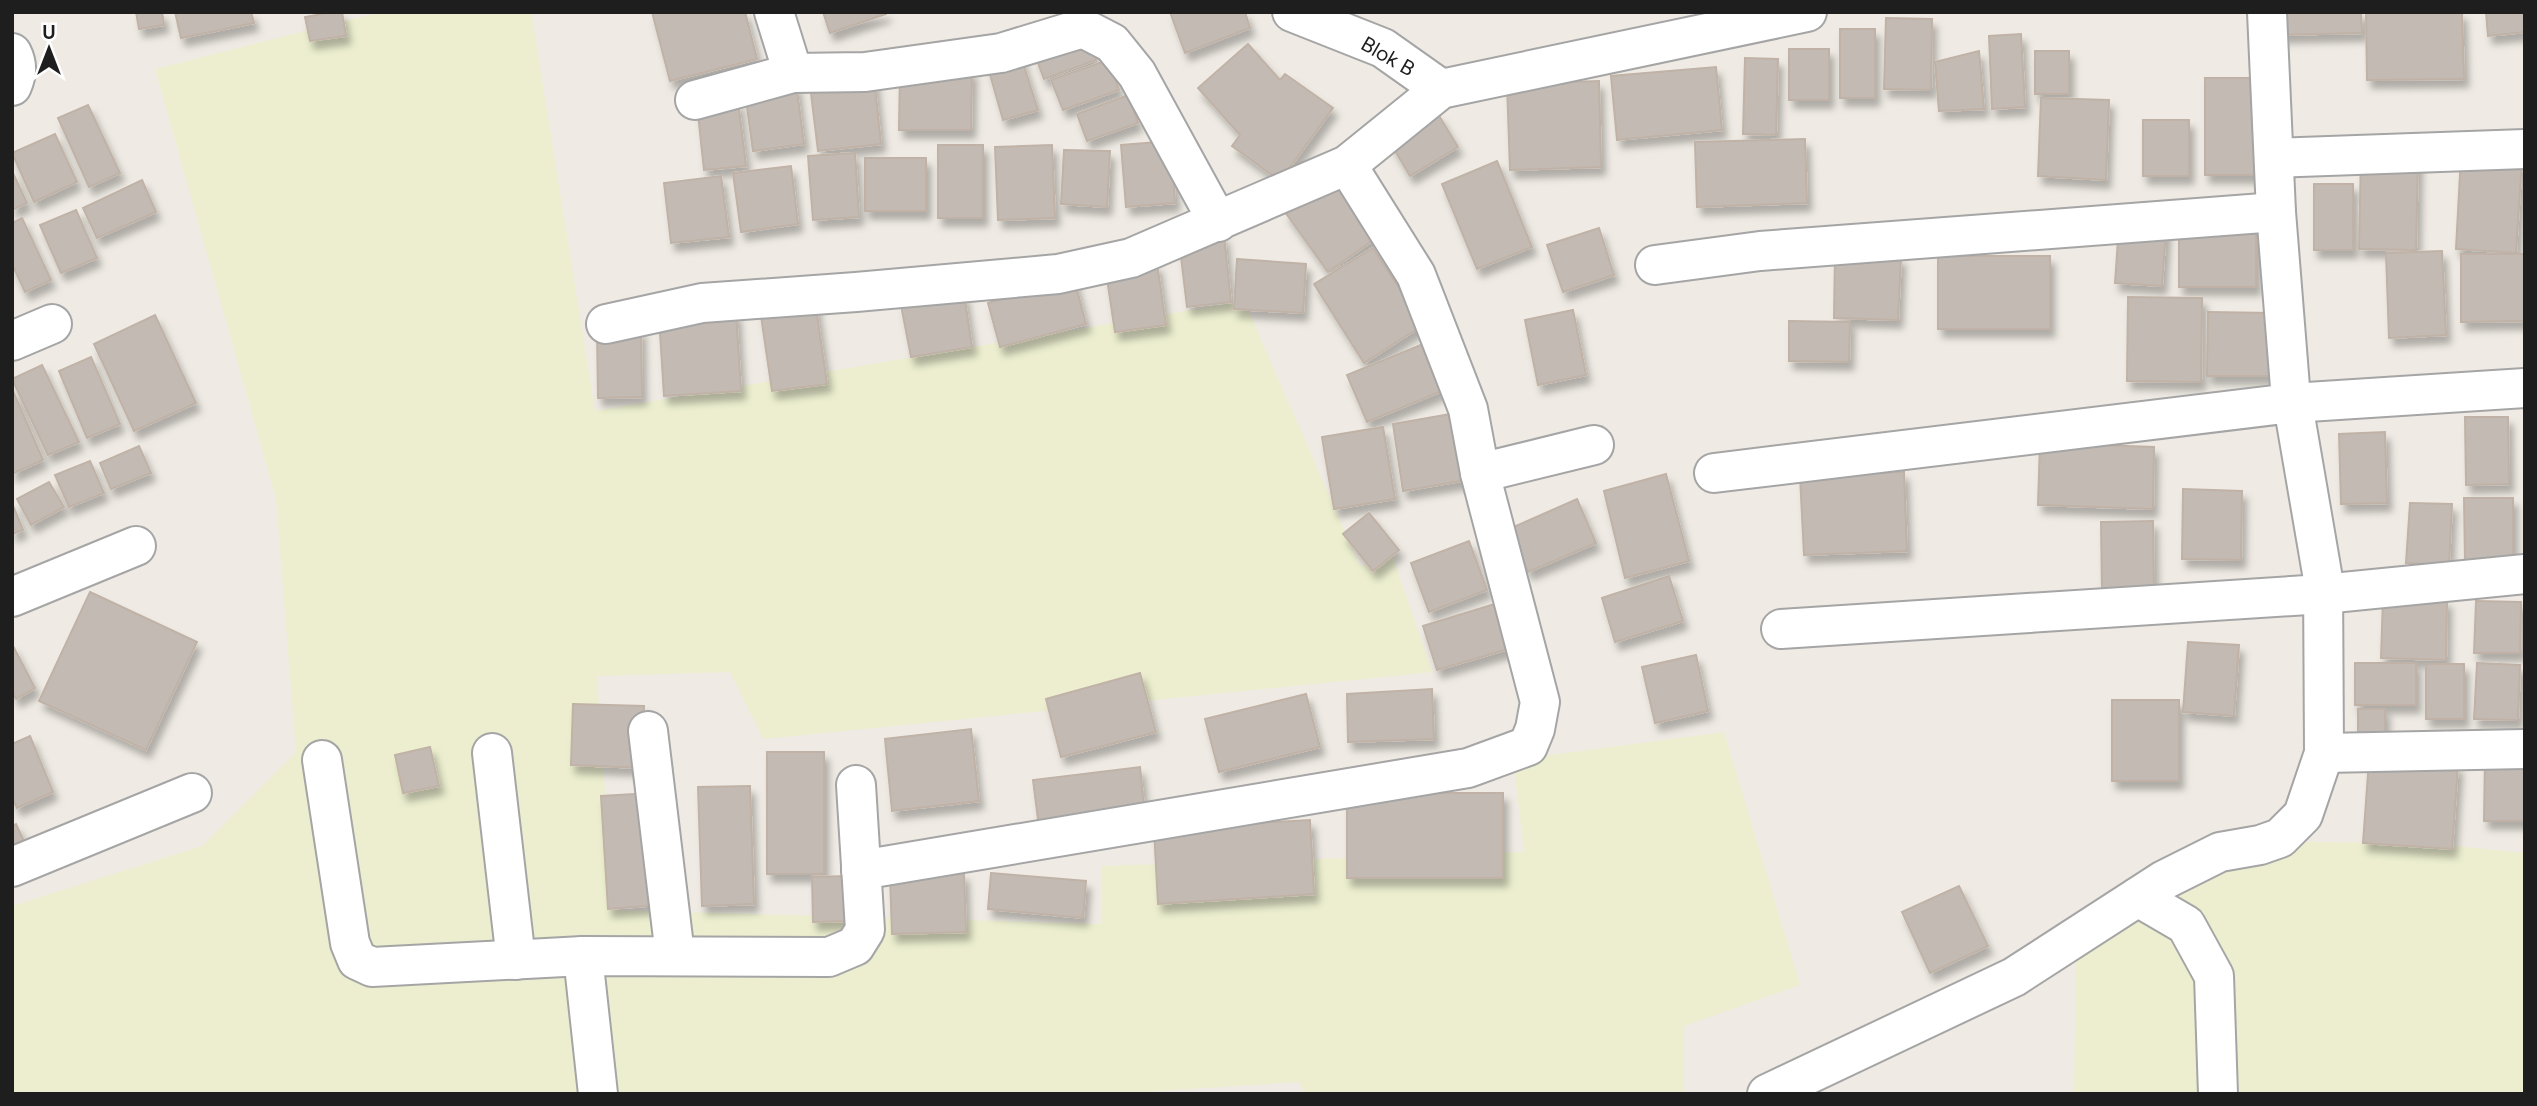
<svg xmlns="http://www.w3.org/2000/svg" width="2537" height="1106" font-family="Figtree,sans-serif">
<defs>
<filter id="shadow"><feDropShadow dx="4.5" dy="8" stdDeviation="3.5" flood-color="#0004"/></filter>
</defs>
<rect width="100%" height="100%" fill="#efebe4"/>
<g fill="#eceecf">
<path d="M381,12H531L595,411L1244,301L1360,566L1392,555L1432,672L763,739L730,672L597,676L613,910L1102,924V866L1524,852L1513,760L1724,732L1800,985L1684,1026V1094H1305L1299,1082L1110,1094H12V906L202,846L296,752L276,499L155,69Z"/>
<path d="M2211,841L2426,843L2525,853V1094H2074L2076,941Z"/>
</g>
<g fill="#c3bbb3" stroke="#c0b2a6" stroke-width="2" filter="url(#shadow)">
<path d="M136,12H162L164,25L139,29Z"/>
<path d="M175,12H251L254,23L181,38Z"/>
<path d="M333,12H342L346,36L310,41L305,17Z"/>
<path d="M652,12H745L757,59L670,81Z"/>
<path d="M823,12H886V14L830,33Z"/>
<path d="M1170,12H1245L1250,28L1185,53Z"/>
<path d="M2276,12H2361L2362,33L2276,35Z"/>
<path d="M2366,12H2462L2464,79L2367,80Z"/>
<path d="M2486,12H2525V32L2488,36Z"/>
<path d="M1886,18L1932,19L1931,90L1884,89Z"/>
<rect x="1840" y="29" width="35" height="69"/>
<path d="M2021,34L2025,107L1992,109L1989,36Z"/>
<path d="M1088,36L1096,60L1044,79L1035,55Z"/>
<path d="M1248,44L1280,80L1285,74L1333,108L1280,181L1232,146L1240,135L1198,88Z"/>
<rect x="1789" y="49" width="40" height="51"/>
<path d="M1979,51L1984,109L1939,111L1935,62Z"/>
<rect x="2035" y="51" width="34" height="43"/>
<path d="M1020,54L1038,110L1003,120L987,64Z"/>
<path d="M1745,58L1778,59L1776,135L1743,134Z"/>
<path d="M1108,60L1119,90L1063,110L1051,80Z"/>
<path d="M1716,67L1722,130L1617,140L1611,76Z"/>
<path d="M900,69L972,70L971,130H899Z"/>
<path d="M874,78L881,144L818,151L810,85Z"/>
<rect x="2205" y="78" width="59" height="97"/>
<path d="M1599,81L1601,167L1510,170L1507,84Z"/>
<path d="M796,84L804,144L753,151L745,92Z"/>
<path d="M1128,95L1138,123L1087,141L1077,114Z"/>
<path d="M2041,98L2109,100L2106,180L2038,176Z"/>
<path d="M738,101L746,166L704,170L697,105Z"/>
<path d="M88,105L120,173L89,187L58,118Z"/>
<path d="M1438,114L1458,147L1410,176L1390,142Z"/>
<rect x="2143" y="120" width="46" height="56"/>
<path d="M55,134L77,182L34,202L12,153Z"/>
<path d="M1805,139L1807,203L1697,207L1695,142Z"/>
<path d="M1171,141L1175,203L1126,207L1121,145Z"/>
<rect x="938" y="145" width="45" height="73"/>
<path d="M1052,145L1055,218L998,220L995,147Z"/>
<path d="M1064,150L1110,151L1107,207L1061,204Z"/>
<path d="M855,153L859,217L813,220L808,156Z"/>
<path d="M2461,155L2522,158L2516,253L2456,249Z"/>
<path d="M2361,156H2418L2416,250L2359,249Z"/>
<rect x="865" y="158" width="61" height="53"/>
<path d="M1497,161L1532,247L1477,269L1442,184Z"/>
<path d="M791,166L798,224L741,232L733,173Z"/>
<path d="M12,171L27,203L12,210Z"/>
<path d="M1340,172L1383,233L1328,272L1285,212Z"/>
<path d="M721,176L729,237L671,243L664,183Z"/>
<path d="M142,180L156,212L97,238L83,208Z"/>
<rect x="2314" y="184" width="39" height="66"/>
<path d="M76,210L97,258L61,273L40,225Z"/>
<path d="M22,218L51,280L25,292L12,264V223Z"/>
<path d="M2119,225L2166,228L2162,286L2115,283Z"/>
<path d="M1599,228L1614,275L1563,292L1547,245Z"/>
<rect x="2179" y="233" width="77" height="54"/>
<path d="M1224,235L1231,302L1187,307L1179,240Z"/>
<path d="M1373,248L1423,325L1364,363L1314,284Z"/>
<path d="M2442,251L2446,335L2389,338L2386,253Z"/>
<path d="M2461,254H2525V321L2461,322Z"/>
<path d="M1835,255L1901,257L1898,320L1834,318Z"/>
<rect x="1938" y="256" width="112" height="73"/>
<path d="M1237,259L1306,264L1303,313L1234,309Z"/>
<path d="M1157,264L1166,325L1115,332L1106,272Z"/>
<path d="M1074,279L1086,324L1000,347L988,303Z"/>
<path d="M964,294L972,347L911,357L901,305Z"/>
<path d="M2128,297L2202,298L2201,382L2127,381Z"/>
<path d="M815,301L827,384L772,391L760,309Z"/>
<path d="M1573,310L1586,375L1538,385L1525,320Z"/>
<path d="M736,312L741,391L664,396L659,317Z"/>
<path d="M2208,312L2273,313L2272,376H2207Z"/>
<path d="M155,315L196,403L134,431L94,344Z"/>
<path d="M1789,321L1850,322L1849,362L1789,361Z"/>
<path d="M641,329L642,397L598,398L597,330Z"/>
<path d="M1423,344L1442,391L1367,422L1347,375Z"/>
<path d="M91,357L120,424L87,438L59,371Z"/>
<path d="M42,365L79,442L48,455L12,379Z"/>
<path d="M13,391L43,460L12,474V392Z"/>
<path d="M1462,412L1473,479L1403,491L1393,424Z"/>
<path d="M2465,417H2508L2509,484L2466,485Z"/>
<path d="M1383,427L1395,499L1334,509L1322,437Z"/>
<path d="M2385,432L2387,503L2341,504L2339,434Z"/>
<path d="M2040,443L2154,447L2153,509L2038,505Z"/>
<path d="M139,446L151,473L111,489L100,463Z"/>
<path d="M90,461L104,493L69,507L55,475Z"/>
<path d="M1904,472L1907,551L1804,555L1800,476Z"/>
<path d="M1666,474L1689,561L1625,578L1604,491Z"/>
<path d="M49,482L64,507L31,525L17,499Z"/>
<path d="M2183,489L2242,491L2241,560L2182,559Z"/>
<path d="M2464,498H2513V562L2465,563Z"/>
<path d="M1577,499L1596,543L1528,572L1509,529Z"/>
<path d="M12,503L23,530L12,534Z"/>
<path d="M2410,503L2452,504L2449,565L2406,563Z"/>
<path d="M1369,513L1399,550L1373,571L1343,534Z"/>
<path d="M2153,521L2154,593L2102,594L2101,522Z"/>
<path d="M1469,541L1487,590L1429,612L1411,563Z"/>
<path d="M1669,576L1683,621L1615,642L1602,598Z"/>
<path d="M90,592L197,642L146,750L39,701Z"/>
<path d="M2383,598L2447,600L2446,660L2381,658Z"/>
<path d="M2476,601L2521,602L2520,653H2474Z"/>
<path d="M1501,602L1515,647L1437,670L1423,626Z"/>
<path d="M2188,642L2239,645L2234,716L2183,712Z"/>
<path d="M12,644L35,688L16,699L12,692Z"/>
<path d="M1696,655L1708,711L1655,723L1642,667Z"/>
<rect x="2355" y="663" width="61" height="42"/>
<path d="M2477,663L2520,665L2518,720L2474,719Z"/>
<rect x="2426" y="664" width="38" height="55"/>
<path d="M1140,673L1156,732L1061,757L1046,699Z"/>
<path d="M1432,689L1434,739L1348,742L1347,694Z"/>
<path d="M1306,694L1320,747L1219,772L1205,719Z"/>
<rect x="2112" y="700" width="67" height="81"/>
<path d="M573,704L644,706L641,768L571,765Z"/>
<rect x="2358" y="709" width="27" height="26"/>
<path d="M971,729L979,801L892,811L885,739Z"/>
<path d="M30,736L53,792L17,808L12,798V744Z"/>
<path d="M430,747L439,786L403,793L395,755Z"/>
<rect x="767" y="752" width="57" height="122"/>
<path d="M2485,755H2525V821H2484Z"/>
<path d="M2369,760L2458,765L2452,849L2363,843Z"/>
<path d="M1140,767L1145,816L1039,827L1033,780Z"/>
<path d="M750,786L754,904L702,906L698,787Z"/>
<path d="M652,793L659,905L608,909L601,796Z"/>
<rect x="1347" y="793" width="156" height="85"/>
<path d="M1310,820L1314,894L1158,904L1154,829Z"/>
<path d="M16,824L30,854L12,862V826Z"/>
<path d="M964,873L966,932L892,934L890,876Z"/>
<path d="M991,873L1086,881L1083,918L988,909Z"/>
<path d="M848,876L849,921L813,922L812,877Z"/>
<path d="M1959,886L1988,946L1930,973L1902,912Z"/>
</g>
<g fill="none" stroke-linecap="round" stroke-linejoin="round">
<defs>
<g id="minor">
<path d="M774,12L793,73"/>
<path d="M1292,12L1383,48L1441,89"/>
<path d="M12,53C18,65 17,74 12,86"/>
<path d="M695,100L793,73L865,72L1001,53L1083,28L1112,43L1137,74L1218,222"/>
<path d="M2275,158L2525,149"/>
<path d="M1655,265L1760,251L2276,212"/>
<path d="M606,324L702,303L856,292L1058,274L1131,258L1347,165L1441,89L1807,12"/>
<path d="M12,341L52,324"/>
<path d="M1480,473L1594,445"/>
<path d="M1714,473L2292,403L2525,388"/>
<path d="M12,597L136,546"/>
<path d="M1781,629L2323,594L2525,574"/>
<path d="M648,731L675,955"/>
<path d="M492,753L516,960"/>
<path d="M2324,753L2525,749"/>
<path d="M322,760L350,943L357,960L372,967L583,956"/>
<path d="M12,867L192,793"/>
<path d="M861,870L1468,768L1528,746L1535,729L1540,702L1480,473L1468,409L1416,275L1347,165"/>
<path d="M2138,897L2186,925L2214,976L2218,1094"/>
<path d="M598,1094L583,956L829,957L855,946L865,930L856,785"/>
<path d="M1767,1094L2014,977L2164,880L2220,852L2260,845L2280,838L2303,815L2324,753L2323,579L2290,387L2276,212L2267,12"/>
</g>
</defs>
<use href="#minor" stroke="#a5a5a5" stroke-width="42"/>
<use href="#minor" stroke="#fff" stroke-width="38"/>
</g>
<g text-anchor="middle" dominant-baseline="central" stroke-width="7" stroke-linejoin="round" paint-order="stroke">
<g font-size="21" fill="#1e1e1e" stroke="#fff">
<text transform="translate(1388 56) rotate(30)">Blok B</text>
</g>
</g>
<rect width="2537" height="1106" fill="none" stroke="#1e1e1e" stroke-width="28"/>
<g transform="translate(49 49)" stroke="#ffffff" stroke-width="5" paint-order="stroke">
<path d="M0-5L12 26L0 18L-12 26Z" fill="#1e1e1e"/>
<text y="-10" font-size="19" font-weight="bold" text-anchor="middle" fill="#1e1e1e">U</text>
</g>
</svg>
